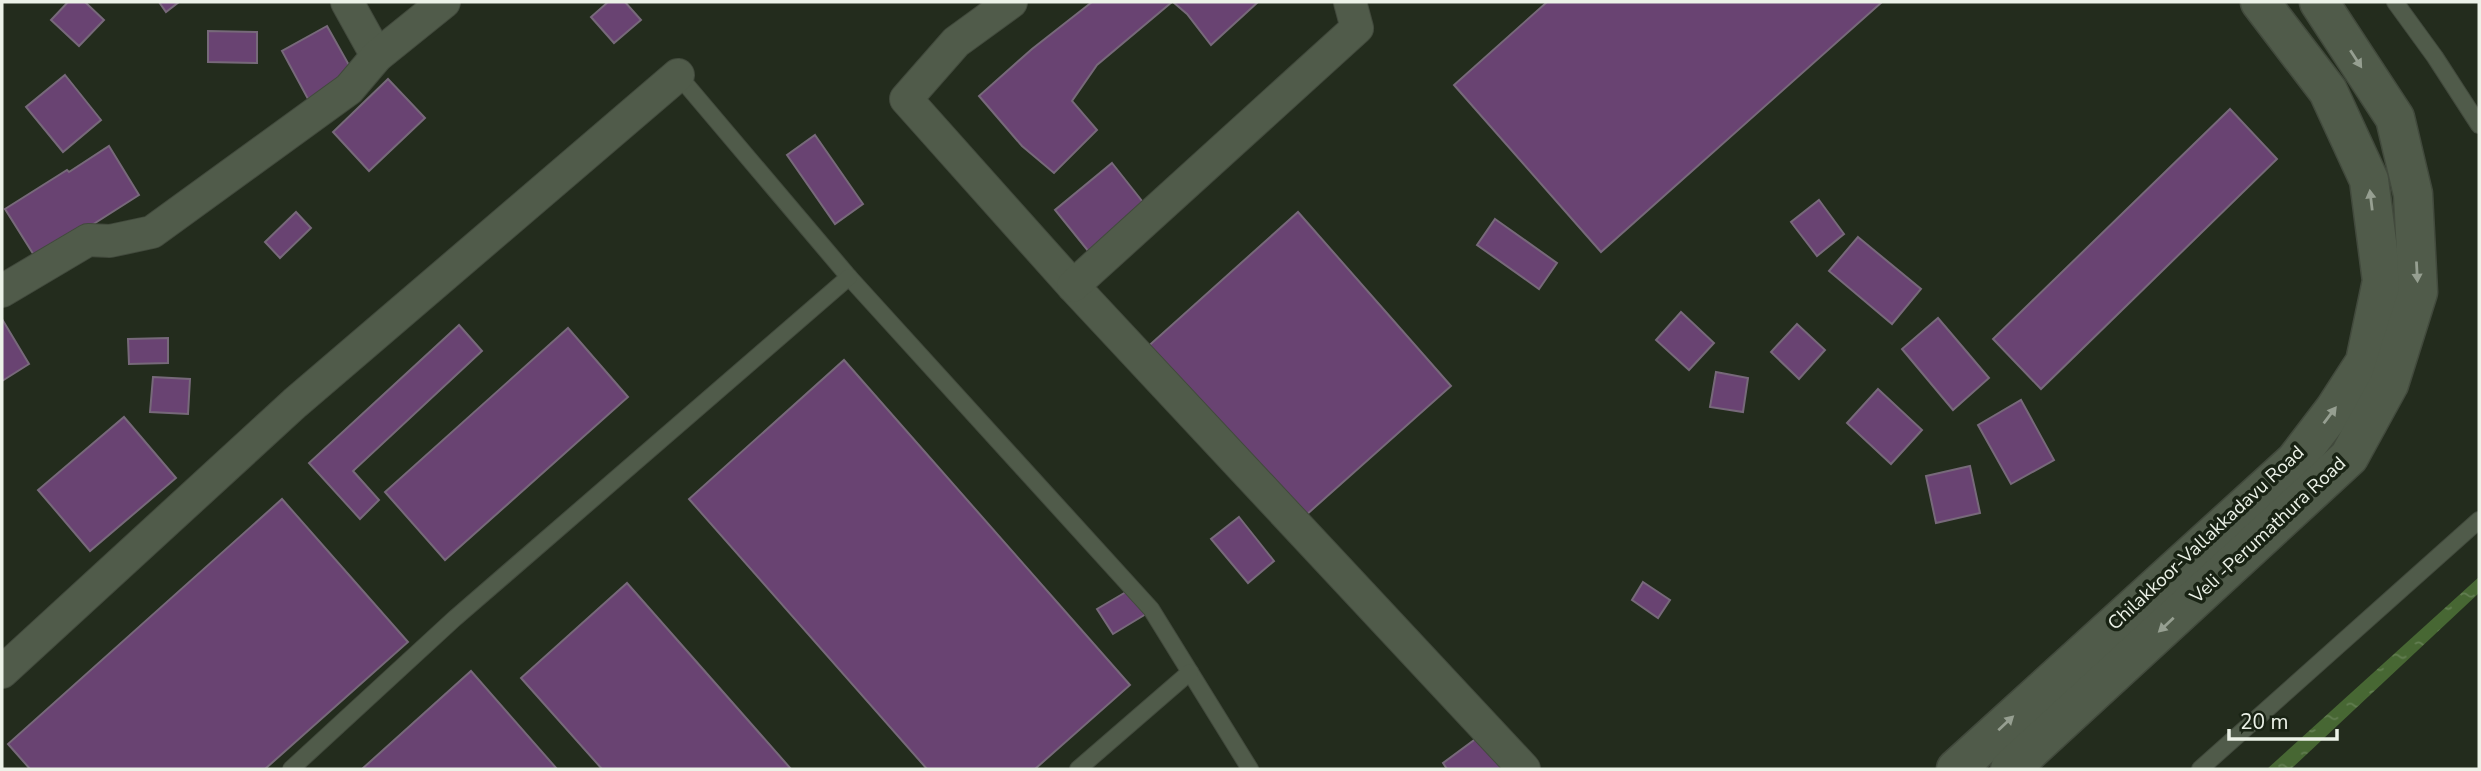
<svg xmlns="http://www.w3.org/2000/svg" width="2481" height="771" font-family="'Nunito Sans',sans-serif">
<defs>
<pattern id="water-ripples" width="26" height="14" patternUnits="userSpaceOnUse" patternTransform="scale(1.75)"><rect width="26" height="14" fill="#476733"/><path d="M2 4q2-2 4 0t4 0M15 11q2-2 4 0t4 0" fill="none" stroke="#627d51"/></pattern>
</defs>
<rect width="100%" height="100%" fill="#232c1d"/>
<path fill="url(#water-ripples)" d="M2479,577V593L2291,769H2267Z"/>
<g fill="#694372" stroke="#77697a" stroke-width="2">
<path d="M68,2H85L104,20L79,46L51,20Z"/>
<path d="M159,2H179L166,12Z"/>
<path d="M608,2H625L641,20L614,43L591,17Z"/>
<path d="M1092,2H1172L1097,65L1072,101L1097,130L1054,173L1022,146L979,96L1032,49Z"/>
<path d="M1173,2H1258L1211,45L1187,14Z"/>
<path d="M1547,2H1882L1601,252L1454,85Z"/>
<path d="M327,26L354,74L308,99L282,51Z"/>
<path d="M208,31L257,32V63L208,62Z"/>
<path d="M65,75L101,120L63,152L26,107Z"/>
<path d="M388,79L425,118L369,171L333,132Z"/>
<path d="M2230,109L2277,159L2041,389L1993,339Z"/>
<path d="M815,135L863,204L835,224L787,155Z"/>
<path d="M109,146L139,195L37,260L5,209L67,170L69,172Z"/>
<path d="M1112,163L1146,206L1089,252L1055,210Z"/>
<path d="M1819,200L1844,234L1817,256L1791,222Z"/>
<path d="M296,212L311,228L280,258L265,242Z"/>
<path d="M1298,212L1451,386L1296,524L1144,350Z"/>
<path d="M1495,219L1557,263L1539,289L1477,245Z"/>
<path d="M1858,237L1921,289L1892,324L1829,271Z"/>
<path d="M1681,312L1714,343L1689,370L1656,340Z"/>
<path d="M1938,318L1989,378L1953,410L1902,349Z"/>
<path d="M2,319L29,364L2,381Z"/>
<path d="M1797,324L1825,350L1799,379L1771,352Z"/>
<path d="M459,325L482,351L353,471L379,500L360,519L309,463Z"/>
<path d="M568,328L628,397L445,560L385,492Z"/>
<path d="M168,338V363L129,364L128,339Z"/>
<path d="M844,360L1130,685L1035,769H927L689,499Z"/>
<path d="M1716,372L1748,378L1743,412L1710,407Z"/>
<path d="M153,377L190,379L188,414L150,412Z"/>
<path d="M1878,389L1922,430L1891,464L1847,423Z"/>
<path d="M2021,400L2054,460L2011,484L1978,425Z"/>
<path d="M124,417L176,478L90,551L38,490Z"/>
<path d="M1970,466L1980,513L1936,523L1926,476Z"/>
<path d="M282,499L408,642L265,769H30L8,744Z"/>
<path d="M1239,517L1274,561L1248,583L1211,539Z"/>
<path d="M1643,582L1670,600L1658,618L1632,600Z"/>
<path d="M627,583L791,769H602L521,678Z"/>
<path d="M1131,589L1146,614L1113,634L1097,609Z"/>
<path d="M471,671L557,769H362Z"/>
<path d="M1481,735L1506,769H1447L1443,763Z"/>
</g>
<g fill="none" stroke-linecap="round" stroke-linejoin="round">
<defs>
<g id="lane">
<path d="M2395,2L2435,57L2479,125"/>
<path d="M678,75L849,277L1151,609L1250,769"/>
<path d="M291,769L454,619L849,277"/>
<path d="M1078,769L1190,672"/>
<path d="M2200,769L2479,520"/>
</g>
<g id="street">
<path d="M347,2L377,56"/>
<path d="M1011,2L956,42L906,99L1073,286L1524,769"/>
<path d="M1073,286L1357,28L1350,2"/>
<path d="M2,291L88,240L110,241L152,232L349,89L377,56L444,2"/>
<path d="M2,672L295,403L678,75"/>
</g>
<g id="secondary">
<path d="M1956,769L2295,461L2334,410L2365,362L2382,281L2369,180L2328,91L2260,2"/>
<path d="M2010,769L2349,457L2389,384L2418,292L2413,194L2395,118L2319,2"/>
</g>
</defs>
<use href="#lane" stroke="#424a3d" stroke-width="18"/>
<use href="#street" stroke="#424a3d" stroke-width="34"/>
<use href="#secondary" stroke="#424a3d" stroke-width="41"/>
<use href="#lane" stroke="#505b4a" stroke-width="16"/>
<use href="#street" stroke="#505b4a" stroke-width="32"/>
<use href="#secondary" stroke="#505b4a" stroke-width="38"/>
</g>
<defs><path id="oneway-solid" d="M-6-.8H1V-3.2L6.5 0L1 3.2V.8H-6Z" transform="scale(1.75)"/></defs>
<g fill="#969f91">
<use href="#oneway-solid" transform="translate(2356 59) rotate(57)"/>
<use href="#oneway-solid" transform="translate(2371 200) rotate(-97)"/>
<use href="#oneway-solid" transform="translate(2417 272) rotate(87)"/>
<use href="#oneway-solid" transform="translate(2330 415) rotate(-53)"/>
<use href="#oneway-solid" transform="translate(2166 625) rotate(137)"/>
<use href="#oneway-solid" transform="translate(2006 723) rotate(-43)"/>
</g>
<g text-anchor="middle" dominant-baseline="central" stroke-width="7" stroke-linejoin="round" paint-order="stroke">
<g font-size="19" fill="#ecf2e8" stroke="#192314">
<text transform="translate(2268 530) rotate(-43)">Veli -Perumathura Road</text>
<text transform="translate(2206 538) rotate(-43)">Chilakkoor-Vallakkadavu Road</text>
</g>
</g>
<rect width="2481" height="771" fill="none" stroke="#ecf2e8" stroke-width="7"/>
<path d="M2229 729v10h108v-10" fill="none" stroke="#ecf2e8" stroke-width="3.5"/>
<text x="2240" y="729" font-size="21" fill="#ecf2e8" stroke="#192314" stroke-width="5" paint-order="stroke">20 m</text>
</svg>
